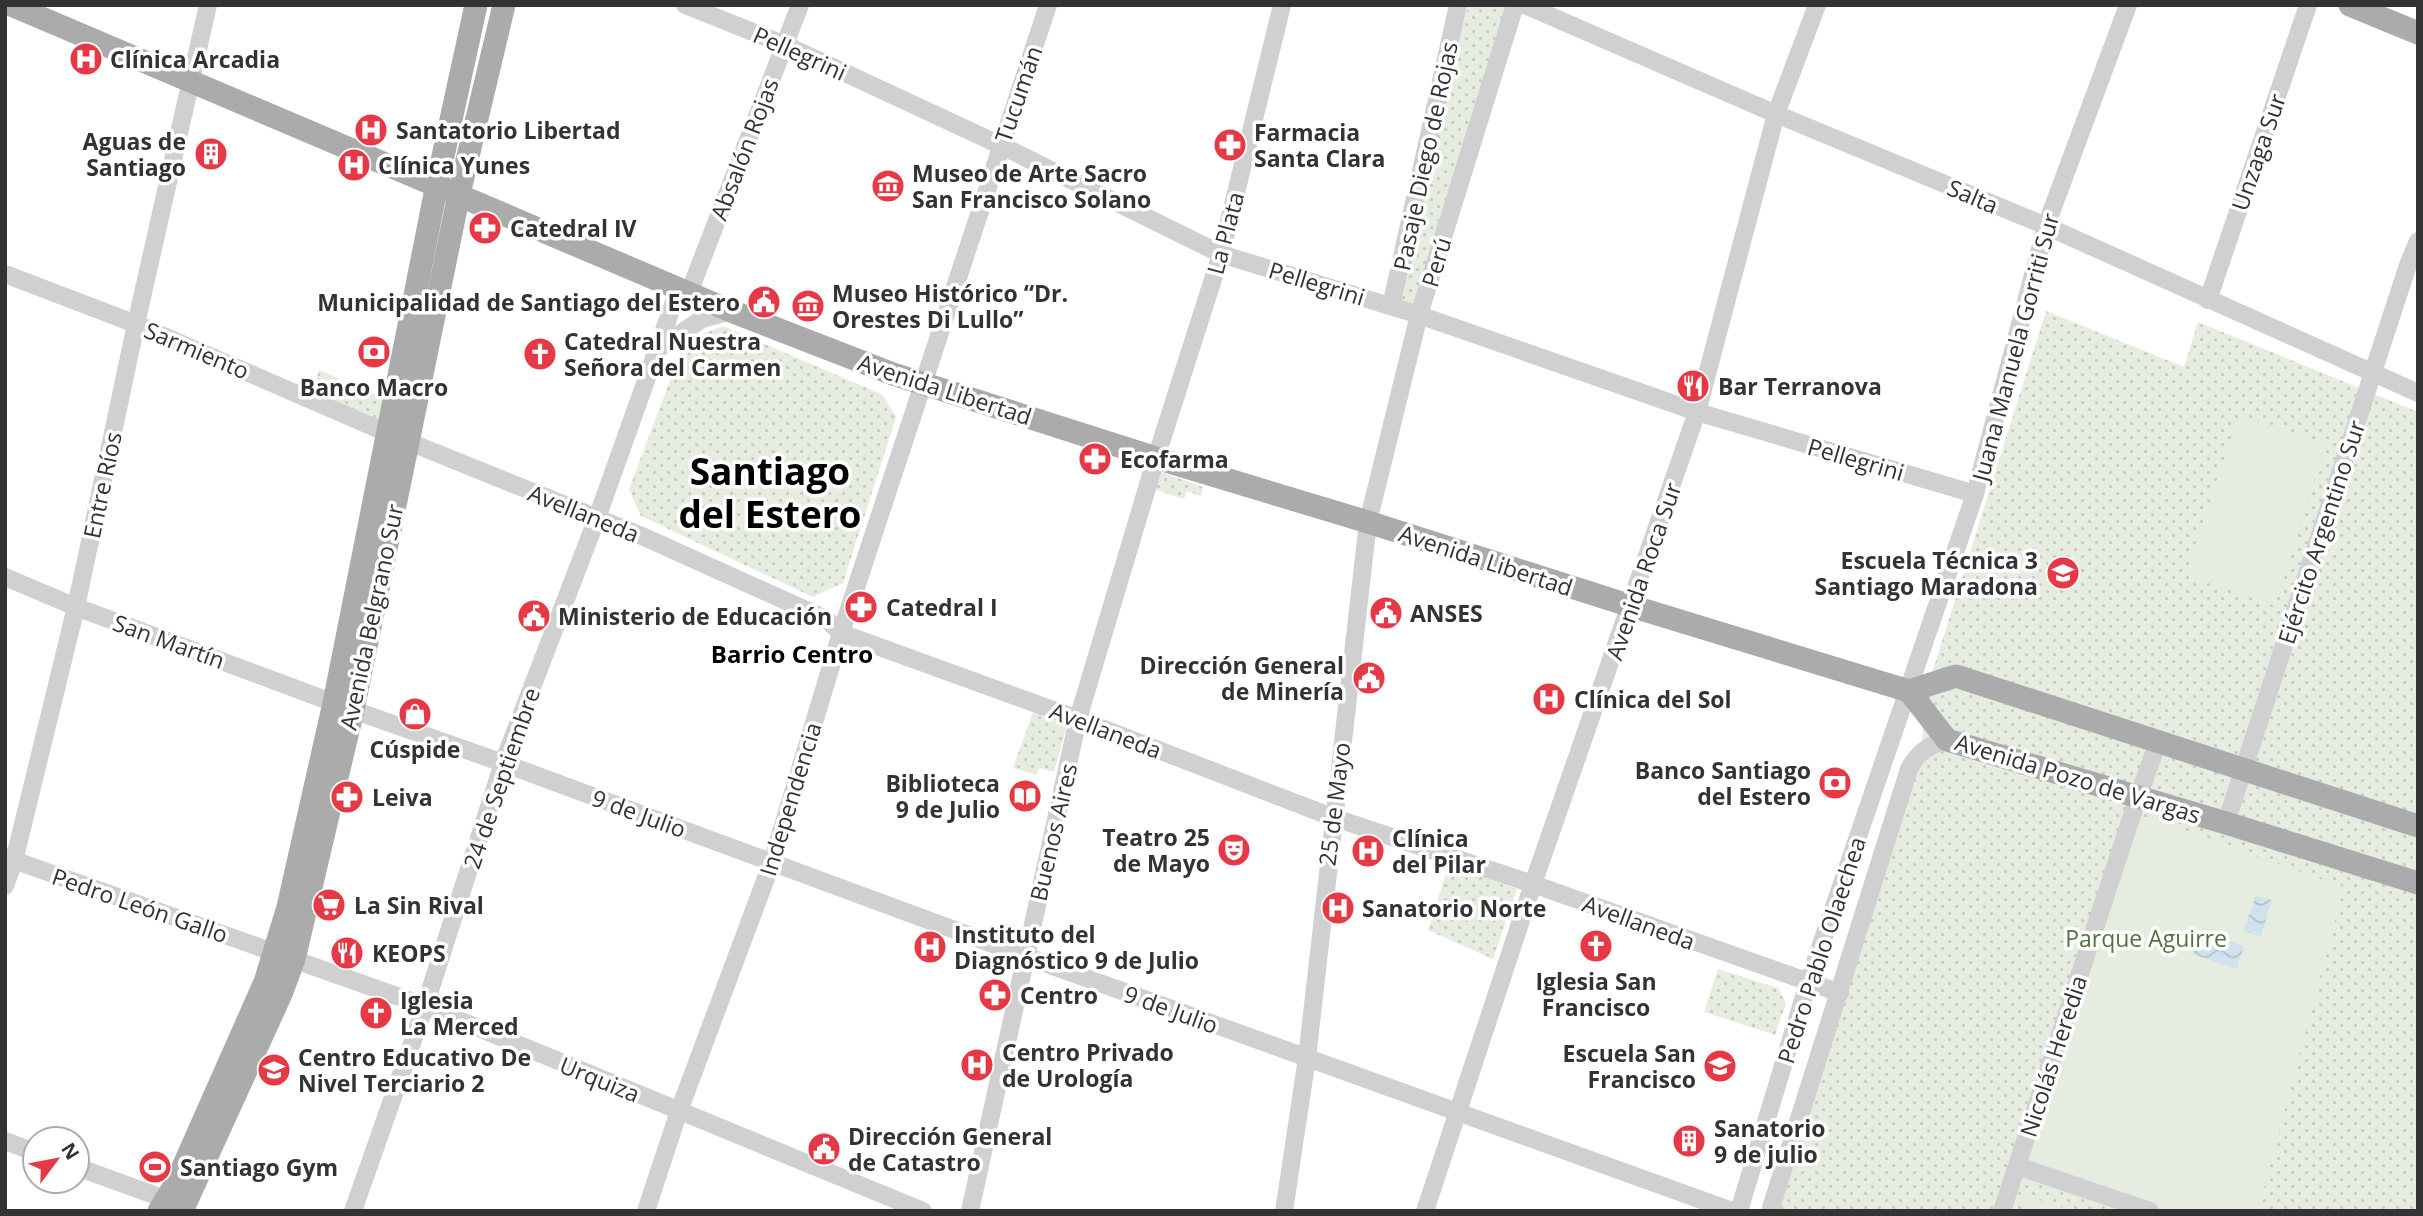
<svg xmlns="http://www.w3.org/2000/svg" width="2423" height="1216" font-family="'Open Sans',sans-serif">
<defs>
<pattern id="grass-dots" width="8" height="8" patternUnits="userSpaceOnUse" patternTransform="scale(1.75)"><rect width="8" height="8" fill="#e6ecdf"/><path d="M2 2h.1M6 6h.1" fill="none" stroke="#c6cbc0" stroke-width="1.8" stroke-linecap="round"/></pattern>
<pattern id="water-waves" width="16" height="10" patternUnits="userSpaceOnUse" patternTransform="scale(1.75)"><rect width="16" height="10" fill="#cfe2ee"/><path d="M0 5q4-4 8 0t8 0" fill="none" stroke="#b2c2cd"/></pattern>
</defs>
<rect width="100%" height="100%" fill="#fff"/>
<g fill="url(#grass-dots)">
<path d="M1468,5H1504L1517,11L1415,313L1388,301Z"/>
<path d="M2046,311L2184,367L2198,322L2418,412V1211H1779L1922,741L1928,686Z"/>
<path d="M723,326L883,395L896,417L843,583L813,597L641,516L629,489L685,341Z"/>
<path d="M319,370L386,399L381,427L311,399Z"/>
<path d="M1160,472L1203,487L1201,496L1187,491L1184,499L1154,489Z"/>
<path d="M1033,712L1067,725L1054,772L1040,768L1036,775L1013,768Z"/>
<path d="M1449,864L1517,889L1493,959L1428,930Z"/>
<path d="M1718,969L1778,988L1786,1003L1775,1035L1704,1012Z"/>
</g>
<g fill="#e6ecdf">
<path d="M2238,416L2326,445L2273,605L2186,575Z"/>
<path d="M2138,815L2344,887L2258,1211H2150L2017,1166Z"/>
<path d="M2027,1196L2073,1211H2022Z"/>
</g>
<g fill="url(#water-waves)">
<path d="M2256,896L2272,900L2261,936L2243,931Z"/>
<path d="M2200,931L2244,946L2237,969L2193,954Z"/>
</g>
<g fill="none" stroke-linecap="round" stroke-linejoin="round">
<g stroke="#d0d0d0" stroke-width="18">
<path d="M685,5L783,44L1000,145L1221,254L1419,315L1697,412L1975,494"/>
<path d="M1525,5L1776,114L2046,226L2418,393"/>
<path d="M5,274L136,324L387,433L642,536L826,619L841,633L1078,719L1332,817L1533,884L1840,993"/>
<path d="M689,293L800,5"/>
<path d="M2208,300L2308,5"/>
<path d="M1391,306L1458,5"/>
<path d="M659,348L702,319L731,311"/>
<path d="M5,577L76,607L353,710L503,763L1025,956L1732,1211"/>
<path d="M2226,823L2408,265L2418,241"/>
<path d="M5,857L425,1006L923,1211"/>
<path d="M5,886L14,861L76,607L136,324L208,5"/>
<path d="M5,1141L35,1152"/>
<path d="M2017,1166L2150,1211"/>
<path d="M77,1167L176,1203"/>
<path d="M353,1211L425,1006L503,763L597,518L679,288"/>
<path d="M646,1211L679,1111L772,862L841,633L1048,5"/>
<path d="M970,1211L1078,719L1156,458L1221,254L1282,5"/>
<path d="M1284,1211L1307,1058L1368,522L1419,315L1515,5"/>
<path d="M1425,1211L1533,884L1697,412L1776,114L1817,5"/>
<path d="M1739,1211L1808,983L1975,494L2046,226L2128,5"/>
<path d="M1770,1211L1909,769C1918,752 1929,745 1947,740"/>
<path d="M2002,1211L2138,797L2158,742"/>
</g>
<g stroke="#ababab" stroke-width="23">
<path d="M11,5L731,311L893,374L1156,458L1368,522L1631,606L1909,691"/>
<path d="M2350,5L2418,33"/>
<path d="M1909,691L1947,740L2226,823L2418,883"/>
<path d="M1909,691L1956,676L2418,826"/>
<path d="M159,1211L176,1183L265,982L288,907L334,703L437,184L476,5"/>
<path d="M182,1211L281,994L294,959L353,710L459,194L504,5"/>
</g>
</g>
<defs>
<symbol id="hospital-disc" viewBox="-11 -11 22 22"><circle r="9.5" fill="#e63946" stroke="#fff"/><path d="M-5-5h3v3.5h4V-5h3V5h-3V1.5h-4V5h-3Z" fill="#fff"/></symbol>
<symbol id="pharmacy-disc" viewBox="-11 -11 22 22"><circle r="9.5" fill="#e63946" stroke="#fff"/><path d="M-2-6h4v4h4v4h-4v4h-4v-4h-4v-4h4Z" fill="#fff"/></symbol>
<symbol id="building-disc" viewBox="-11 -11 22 22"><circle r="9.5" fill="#e63946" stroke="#fff"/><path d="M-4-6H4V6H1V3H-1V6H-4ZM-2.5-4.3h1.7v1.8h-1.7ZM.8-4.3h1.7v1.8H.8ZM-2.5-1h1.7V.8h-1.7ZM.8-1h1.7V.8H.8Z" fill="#fff"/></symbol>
<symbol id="museum-disc" viewBox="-11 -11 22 22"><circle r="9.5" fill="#e63946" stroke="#fff"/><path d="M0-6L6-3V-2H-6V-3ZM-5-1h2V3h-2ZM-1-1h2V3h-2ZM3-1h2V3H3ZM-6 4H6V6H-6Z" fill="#fff"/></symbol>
<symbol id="civic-disc" viewBox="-11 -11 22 22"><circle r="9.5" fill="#e63946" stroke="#fff"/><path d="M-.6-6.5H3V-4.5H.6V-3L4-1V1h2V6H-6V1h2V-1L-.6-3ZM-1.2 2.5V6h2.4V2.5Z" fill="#fff"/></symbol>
<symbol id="bank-disc" viewBox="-11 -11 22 22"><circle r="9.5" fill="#e63946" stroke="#fff"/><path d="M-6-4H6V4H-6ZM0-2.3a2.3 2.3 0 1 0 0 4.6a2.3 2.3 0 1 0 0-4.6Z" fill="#fff"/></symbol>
<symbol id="church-disc" viewBox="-11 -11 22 22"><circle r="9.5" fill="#e63946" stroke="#fff"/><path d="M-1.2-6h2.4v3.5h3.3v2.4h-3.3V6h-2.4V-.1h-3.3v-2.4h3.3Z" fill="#fff"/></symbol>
<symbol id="restaurant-disc" viewBox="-11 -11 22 22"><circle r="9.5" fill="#e63946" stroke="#fff"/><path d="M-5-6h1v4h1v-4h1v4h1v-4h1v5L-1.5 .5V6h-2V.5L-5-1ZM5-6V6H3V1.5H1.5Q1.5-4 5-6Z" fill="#fff"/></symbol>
<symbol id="school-disc" viewBox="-11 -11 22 22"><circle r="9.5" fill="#e63946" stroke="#fff"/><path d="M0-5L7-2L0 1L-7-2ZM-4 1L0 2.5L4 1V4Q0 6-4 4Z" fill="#fff"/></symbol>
<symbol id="shop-disc" viewBox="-11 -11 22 22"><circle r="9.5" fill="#e63946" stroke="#fff"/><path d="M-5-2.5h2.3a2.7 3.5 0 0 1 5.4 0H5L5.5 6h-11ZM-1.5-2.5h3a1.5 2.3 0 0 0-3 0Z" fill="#fff"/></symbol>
<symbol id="library-disc" viewBox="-11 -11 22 22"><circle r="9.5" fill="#e63946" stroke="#fff"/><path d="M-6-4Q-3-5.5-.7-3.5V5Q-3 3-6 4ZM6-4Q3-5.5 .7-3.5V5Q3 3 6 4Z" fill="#fff"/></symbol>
<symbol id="theatre-disc" viewBox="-11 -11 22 22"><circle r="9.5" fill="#e63946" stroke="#fff"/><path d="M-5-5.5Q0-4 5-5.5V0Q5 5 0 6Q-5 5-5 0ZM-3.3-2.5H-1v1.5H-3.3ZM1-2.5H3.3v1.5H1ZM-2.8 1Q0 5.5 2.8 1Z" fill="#fff"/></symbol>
<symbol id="supermarket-disc" viewBox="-11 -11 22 22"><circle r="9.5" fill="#e63946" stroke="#fff"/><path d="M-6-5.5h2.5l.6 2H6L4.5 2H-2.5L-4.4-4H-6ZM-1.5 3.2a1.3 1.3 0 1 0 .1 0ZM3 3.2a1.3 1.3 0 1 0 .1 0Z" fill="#fff"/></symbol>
<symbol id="university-disc" viewBox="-11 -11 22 22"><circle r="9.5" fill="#e63946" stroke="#fff"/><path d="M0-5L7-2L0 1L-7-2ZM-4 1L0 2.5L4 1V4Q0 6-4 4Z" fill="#fff"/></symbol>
<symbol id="stadium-disc" viewBox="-11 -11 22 22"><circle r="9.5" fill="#e63946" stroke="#fff"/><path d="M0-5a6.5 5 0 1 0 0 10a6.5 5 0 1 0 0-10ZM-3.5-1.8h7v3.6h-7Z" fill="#fff"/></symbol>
</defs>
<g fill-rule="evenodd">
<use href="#hospital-disc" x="67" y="40" width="38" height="38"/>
<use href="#hospital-disc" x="352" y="111" width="38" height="38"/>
<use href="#pharmacy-disc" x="1211" y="126" width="38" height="38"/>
<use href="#building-disc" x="192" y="135" width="38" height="38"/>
<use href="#hospital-disc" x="335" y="146" width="38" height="38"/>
<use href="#museum-disc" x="869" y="167" width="38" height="38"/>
<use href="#pharmacy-disc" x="466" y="209" width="38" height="38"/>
<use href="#civic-disc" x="745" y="283" width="38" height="38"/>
<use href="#museum-disc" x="789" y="287" width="38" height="38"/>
<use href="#bank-disc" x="355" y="333" width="38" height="38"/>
<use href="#church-disc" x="521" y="335" width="38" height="38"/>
<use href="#restaurant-disc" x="1674" y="367" width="38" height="38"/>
<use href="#pharmacy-disc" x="1076" y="440" width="38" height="38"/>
<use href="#school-disc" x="2044" y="554" width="38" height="38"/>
<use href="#pharmacy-disc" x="842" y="588" width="38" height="38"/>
<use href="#civic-disc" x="1367" y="594" width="38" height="38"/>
<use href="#civic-disc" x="515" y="597" width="38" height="38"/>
<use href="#civic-disc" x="1350" y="659" width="38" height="38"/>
<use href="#hospital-disc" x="1530" y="680" width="38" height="38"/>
<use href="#shop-disc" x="396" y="695" width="38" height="38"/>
<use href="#bank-disc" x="1816" y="764" width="38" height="38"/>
<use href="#library-disc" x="1006" y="777" width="38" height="38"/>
<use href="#pharmacy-disc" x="328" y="778" width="38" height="38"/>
<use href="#theatre-disc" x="1215" y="831" width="38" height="38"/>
<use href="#hospital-disc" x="1349" y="832" width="38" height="38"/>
<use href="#supermarket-disc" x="310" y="886" width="38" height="38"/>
<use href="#hospital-disc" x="1319" y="889" width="38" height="38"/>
<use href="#church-disc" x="1577" y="927" width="38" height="38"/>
<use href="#hospital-disc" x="911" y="928" width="38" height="38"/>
<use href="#restaurant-disc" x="328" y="934" width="38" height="38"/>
<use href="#pharmacy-disc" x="976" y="976" width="38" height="38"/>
<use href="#church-disc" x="357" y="994" width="38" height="38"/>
<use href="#hospital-disc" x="958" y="1046" width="38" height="38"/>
<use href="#school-disc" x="1701" y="1047" width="38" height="38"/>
<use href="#university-disc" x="255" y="1051" width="38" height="38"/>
<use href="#building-disc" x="1670" y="1122" width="38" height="38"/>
<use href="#civic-disc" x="805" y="1130" width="38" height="38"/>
<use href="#stadium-disc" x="136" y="1148" width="38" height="38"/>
</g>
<g text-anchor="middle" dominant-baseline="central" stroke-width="7" stroke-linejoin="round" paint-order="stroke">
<g font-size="23" fill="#333" stroke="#fff">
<text transform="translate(800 53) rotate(24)">Pellegrini</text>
<text transform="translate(1018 94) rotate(-71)">Tucumán</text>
<text transform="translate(744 149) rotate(-69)">Absalón Rojas</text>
<text transform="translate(2258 152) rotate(-71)">Unzaga Sur</text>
<text transform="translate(1425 156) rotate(-78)">Pasaje Diego de Rojas</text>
<text transform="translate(1973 196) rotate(23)">Salta</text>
<text transform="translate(1225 233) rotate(-75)">La Plata</text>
<text transform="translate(1436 262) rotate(-73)">Perú</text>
<text transform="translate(1317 283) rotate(17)">Pellegrini</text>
<text transform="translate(2015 347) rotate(-75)">Juana Manuela Gorriti Sur</text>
<text transform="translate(197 350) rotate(23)">Sarmiento</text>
<text transform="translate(945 389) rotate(18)">Avenida Libertad</text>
<text transform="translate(1856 459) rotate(16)">Pellegrini</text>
<text transform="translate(102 485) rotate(-78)">Entre Ríos</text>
<text transform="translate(584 513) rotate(22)">Avellaneda</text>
<text transform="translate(2321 532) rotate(-72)">Ejército Argentino Sur</text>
<text transform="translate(1486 560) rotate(18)">Avenida Libertad</text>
<text transform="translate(1643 571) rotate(-71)">Avenida Roca Sur</text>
<text transform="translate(371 617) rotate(-78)">Avenida Belgrano Sur</text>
<text transform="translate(169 641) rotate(20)">San Martín</text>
<text transform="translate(1106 730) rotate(21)">Avellaneda</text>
<text transform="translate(501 778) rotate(-71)">24 de Septiembre</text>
<text transform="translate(2078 778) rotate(17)">Avenida Pozo de Vargas</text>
<text transform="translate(790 799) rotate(-73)">Independencia</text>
<text transform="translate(1334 804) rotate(-83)">25 de Mayo</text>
<text transform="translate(639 813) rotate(20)">9 de Julio</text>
<text transform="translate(1053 832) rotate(-77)">Buenos Aires</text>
<text transform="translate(140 905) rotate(19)">Pedro León Gallo</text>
<text transform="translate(1639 922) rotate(20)">Avellaneda</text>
<text transform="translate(1821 950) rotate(-72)">Pedro Pablo Olaechea</text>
<text transform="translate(1171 1009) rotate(20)">9 de Julio</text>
<text transform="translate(2053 1056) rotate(-72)">Nicolás Heredia</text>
<text transform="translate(600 1079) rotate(22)">Urquiza</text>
</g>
<g font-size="23" font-weight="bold" fill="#333" stroke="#fff" text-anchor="start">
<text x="110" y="59">Clínica Arcadia</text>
<text x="396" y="130">Santatorio Libertad</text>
<text x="1254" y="132">Farmacia<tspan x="1254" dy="26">Santa Clara</tspan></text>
<text x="186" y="141" text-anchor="end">Aguas de<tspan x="186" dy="26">Santiago</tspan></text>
<text x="378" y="165">Clínica Yunes</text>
<text x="912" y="173">Museo de Arte Sacro<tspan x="912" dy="26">San Francisco Solano</tspan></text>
<text x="510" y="228">Catedral IV</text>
<text x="832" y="293">Museo Histórico “Dr.<tspan x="832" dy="26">Orestes Di Lullo”</tspan></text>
<text x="740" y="302" text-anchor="end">Municipalidad de Santiago del Estero</text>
<text x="564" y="341">Catedral Nuestra<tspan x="564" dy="26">Señora del Carmen</tspan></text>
<text x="1718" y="386">Bar Terranova</text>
<text x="374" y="387" text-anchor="middle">Banco Macro</text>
<text x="1120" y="459">Ecofarma</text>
<text x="2038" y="560" text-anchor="end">Escuela Técnica 3<tspan x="2038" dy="26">Santiago Maradona</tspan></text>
<text x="886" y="607">Catedral I</text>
<text x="1410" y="613">ANSES</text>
<text x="558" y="616">Ministerio de Educación</text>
<text x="1344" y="665" text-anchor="end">Dirección General<tspan x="1344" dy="26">de Minería</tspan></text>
<text x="1574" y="699">Clínica del Sol</text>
<text x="415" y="749" text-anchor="middle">Cúspide</text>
<text x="1811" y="770" text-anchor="end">Banco Santiago<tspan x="1811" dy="26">del Estero</tspan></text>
<text x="1000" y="783" text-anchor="end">Biblioteca<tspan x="1000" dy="26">9 de Julio</tspan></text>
<text x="372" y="797">Leiva</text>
<text x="1210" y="837" text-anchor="end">Teatro 25<tspan x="1210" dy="26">de Mayo</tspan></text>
<text x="1392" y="838">Clínica<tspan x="1392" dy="26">del Pilar</tspan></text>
<text x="354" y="905">La Sin Rival</text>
<text x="1362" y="908">Sanatorio Norte</text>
<text x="954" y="934">Instituto del<tspan x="954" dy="26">Diagnóstico 9 de Julio</tspan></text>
<text x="372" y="953">KEOPS</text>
<text x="1596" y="981" text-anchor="middle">Iglesia San<tspan x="1596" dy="26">Francisco</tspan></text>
<text x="1020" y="995">Centro</text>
<text x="400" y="1000">Iglesia<tspan x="400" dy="26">La Merced</tspan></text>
<text x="1002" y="1052">Centro Privado<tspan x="1002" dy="26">de Urología</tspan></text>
<text x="1696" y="1053" text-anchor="end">Escuela San<tspan x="1696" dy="26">Francisco</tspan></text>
<text x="298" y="1057">Centro Educativo De<tspan x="298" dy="26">Nivel Terciario 2</tspan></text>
<text x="1714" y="1128">Sanatorio<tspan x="1714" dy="26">9 de julio</tspan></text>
<text x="848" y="1136">Dirección General<tspan x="848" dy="26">de Catastro</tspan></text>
<text x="180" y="1167">Santiago Gym</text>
</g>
<g font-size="23" fill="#56703f" stroke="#fff">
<text x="2146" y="938">Parque Aguirre</text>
</g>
<g font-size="24" font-weight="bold" fill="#000" stroke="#fff">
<text x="792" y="653">Barrio Centro</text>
</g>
<g font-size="37" font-weight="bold" fill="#000" stroke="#fff">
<text x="770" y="470">Santiago<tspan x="770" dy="43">del Estero</tspan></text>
</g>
</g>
<rect width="2423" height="1216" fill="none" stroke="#333333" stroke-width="14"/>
<g transform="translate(56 1160) rotate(58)"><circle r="33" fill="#ffffff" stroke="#adadad" stroke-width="2"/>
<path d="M0-5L12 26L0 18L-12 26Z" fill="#e63946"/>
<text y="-10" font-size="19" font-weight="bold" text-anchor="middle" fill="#333333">N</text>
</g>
</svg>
